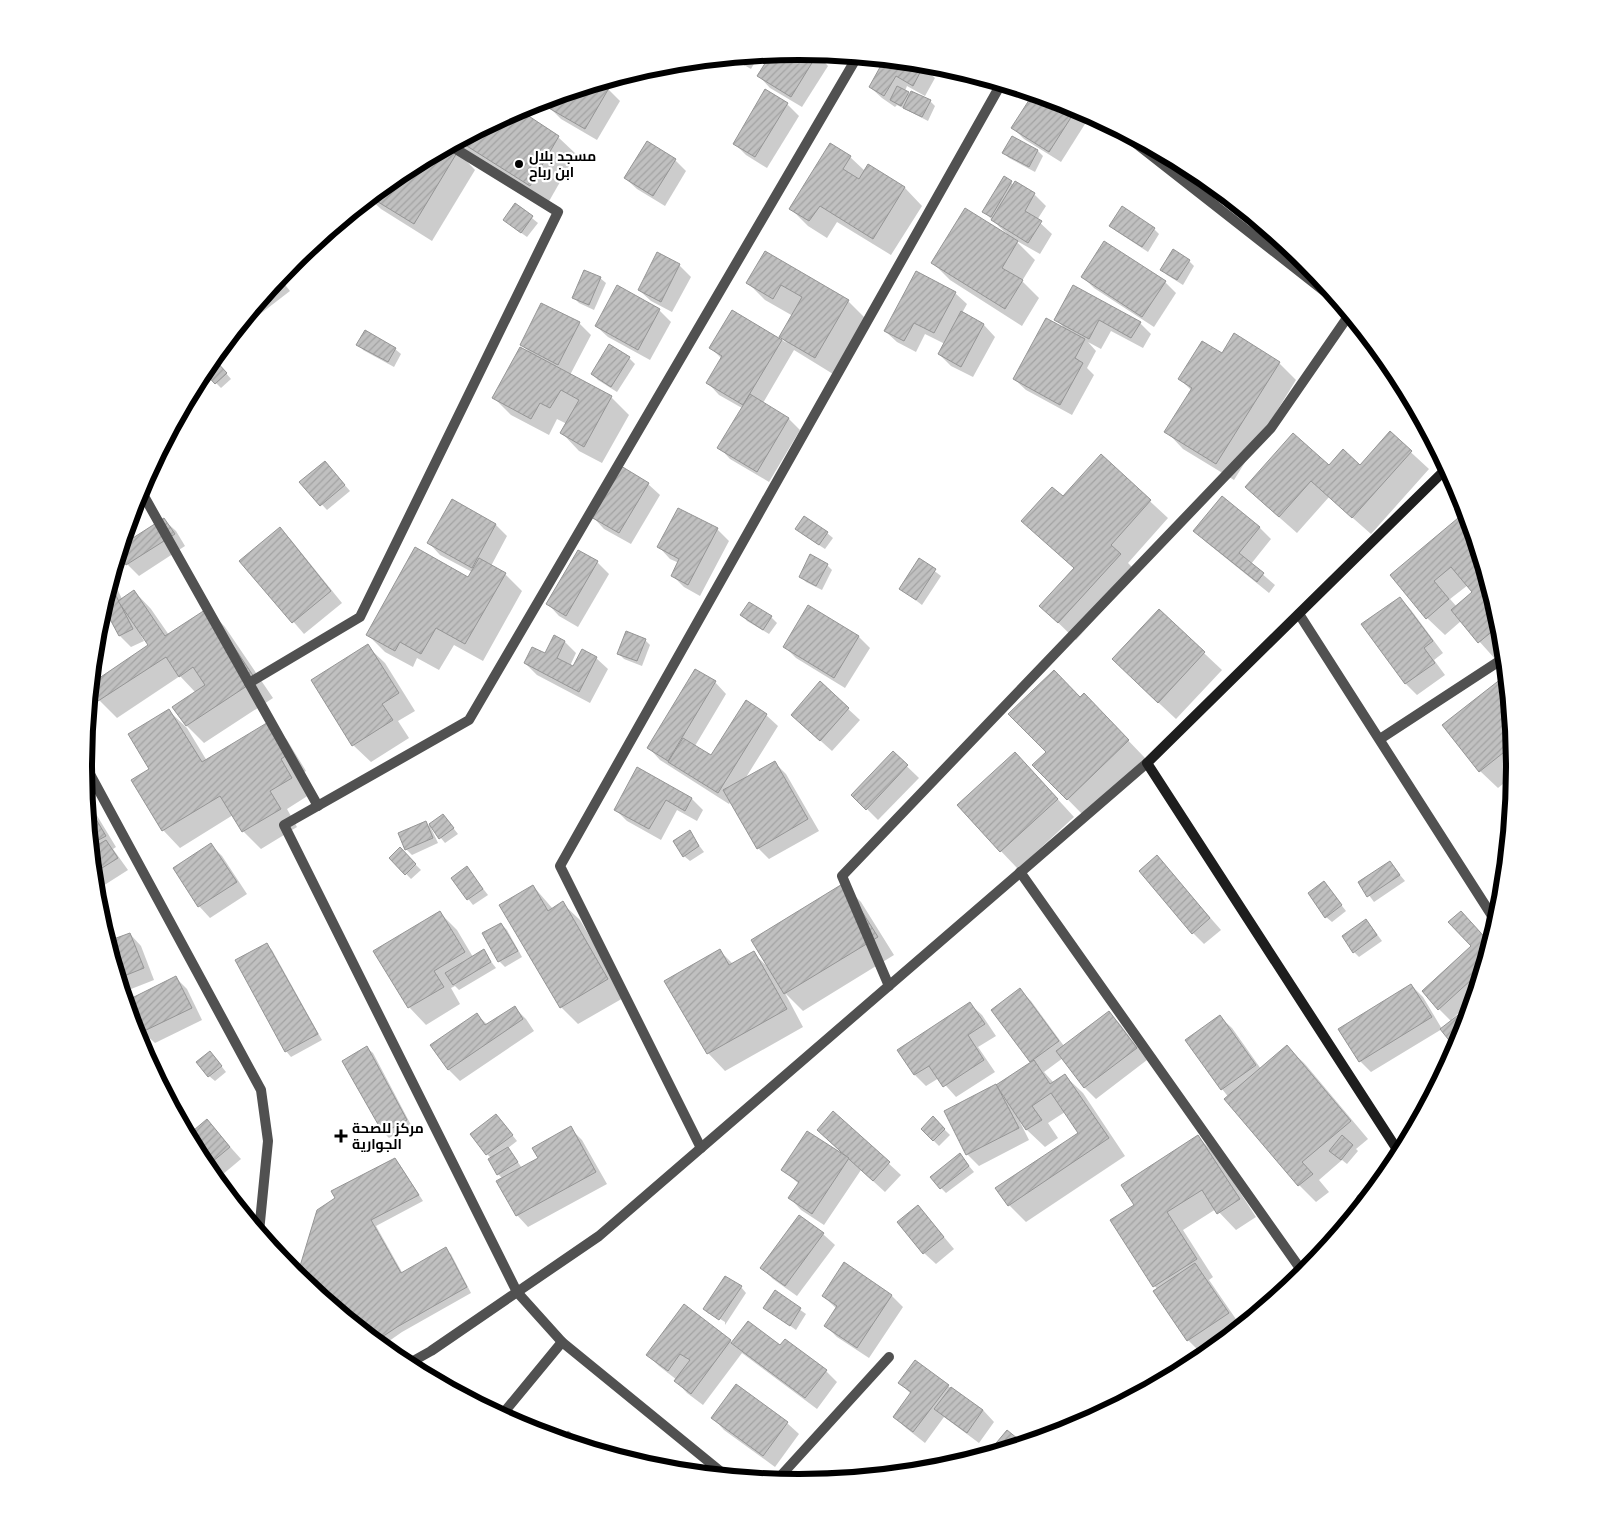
<svg xmlns="http://www.w3.org/2000/svg" width="1598" height="1534" font-family="'Work Sans',Cairo,sans-serif">
<defs>
<pattern id="building-hatch" width="6" height="6" patternUnits="userSpaceOnUse" patternTransform="scale(1.25)"><rect width="6" height="6" fill="#c0c0c0"/><path d="M-1 1l2-2M0 6l6-6M5 7l2-2" fill="none" stroke="#a3a3a3"/></pattern>
</defs>
<rect width="100%" height="100%" fill="#fff"/>
<g fill="#0003" fill-rule="evenodd">
<path d="M817,54L828,66L802,107L770,88L759,76Z"/>
<path d="M759,55L751,69L732,58Z"/>
<path d="M728,58L724,65L714,60Z"/>
<path d="M886,60L918,63L935,78L925,96L907,86L905,91L910,95L930,101L935,106L928,121L897,105L895,107L882,98L870,87Z"/>
<path d="M933,64L939,65L951,69L948,73Z"/>
<path d="M960,72L984,79L980,87L968,80Z"/>
<path d="M608,89L620,101L597,140L561,119L549,107Z"/>
<path d="M1034,94L1073,106L1090,116L1061,162L1024,139L1013,128Z"/>
<path d="M787,104L799,116L767,168L746,155L734,143Z"/>
<path d="M517,110L558,137L576,154L548,203L454,144Z"/>
<path d="M1012,137L1038,151L1043,156L1035,172L1009,158L1004,153Z"/>
<path d="M448,147L458,152L475,170L432,241L381,209L369,198L402,172Z"/>
<path d="M850,157L865,171L868,166L905,188L922,206L891,255L837,222L827,238L808,226L791,209Z"/>
<path d="M675,160L686,171L665,206L637,189L625,178Z"/>
<path d="M1005,178L1014,185L1015,183L1034,194L1046,206L1037,220L1052,234L1040,254L1015,240L1035,260L1022,281L1039,298L1022,326L950,280L933,263L1007,234L984,212Z"/>
<path d="M516,205L538,223L527,237L510,225Z"/>
<path d="M1111,226L1154,229L1159,234L1148,252L1116,231Z"/>
<path d="M765,253L848,301L865,318L833,374L794,350L763,403L789,419L800,430L769,482L730,459L719,447L742,408L719,395L708,383L722,359L711,348L733,311L787,343L781,337L793,316L765,300L748,283Z"/>
<path d="M1189,261L1194,266L1183,285L1167,275L1162,270Z"/>
<path d="M679,265L691,277L672,312L651,301L639,290Z"/>
<path d="M279,277L290,291L233,335H232Z"/>
<path d="M1083,277L1165,282L1176,293L1154,327L1094,288Z"/>
<path d="M600,278L606,283L594,310L579,303L573,297Z"/>
<path d="M1074,286L1140,323L1151,334L1143,348L1111,331L1101,349L1088,342L1096,351L1087,368L1094,375L1072,415L1026,390L1014,379L1065,329L1056,319Z"/>
<path d="M617,287L659,310L671,322L650,360L608,337L596,326Z"/>
<path d="M955,293L967,304L962,313L984,325L995,337L973,377L951,366L939,354L945,344L925,334L916,352L897,342L885,331Z"/>
<path d="M579,323L591,335L570,375L611,397L629,415L602,463L579,451L562,433L567,424L557,419L549,435L511,415L494,398L529,352L522,345Z"/>
<path d="M358,344L395,349L401,354L394,367L363,350Z"/>
<path d="M610,346L629,358L635,364L617,392L598,380L592,374Z"/>
<path d="M1279,363L1296,380L1234,480L1183,449L1166,431L1192,391L1180,379Z"/>
<path d="M220,366L231,379L221,388L216,383Z"/>
<path d="M1390,433L1429,469L1371,534L1329,497L1297,533L1264,504L1329,466L1360,467Z"/>
<path d="M1101,456L1168,518L1128,563L1137,572L1076,640L1041,606L1075,569L1023,521L1063,498Z"/>
<path d="M330,468L350,491L327,510L301,482Z"/>
<path d="M648,484L660,495L631,544L604,529L593,517Z"/>
<path d="M1222,497L1260,528L1271,539L1251,564L1275,585L1269,593L1206,542L1195,531Z"/>
<path d="M452,501L496,525L507,536L491,566L505,574L522,591L483,661L454,645L439,670L417,658L413,667L385,652L367,634L469,579L472,572L440,555L429,543Z"/>
<path d="M164,520L176,531L185,546L139,576L127,564Z"/>
<path d="M1468,520L1501,628L1504,654L1496,660L1461,621L1445,635L1427,618L1391,575ZM1468,585L1474,592L1457,607L1450,599Z"/>
<path d="M280,529L291,540L342,603L304,634L241,561Z"/>
<path d="M717,529L729,541L700,596L684,587L672,575L679,563L670,559L659,547Z"/>
<path d="M827,533L833,538L825,549L802,534Z"/>
<path d="M579,552L597,562L609,574L578,627L559,616L548,604Z"/>
<path d="M920,560L941,576L922,605L901,589Z"/>
<path d="M827,565L832,570L822,590L806,582L800,576Z"/>
<path d="M112,578L122,599L134,591L151,609L169,635L208,609L225,627L273,698L204,743L187,726L196,693L180,676L117,718L99,700L91,688V685L150,645L141,633L140,634L144,641L131,647L120,636L111,618L98,624Z"/>
<path d="M1400,598L1411,610L1443,653L1434,660L1445,675L1417,695L1406,684L1363,625Z"/>
<path d="M1159,611L1222,670L1176,719L1131,677Z"/>
<path d="M742,615L771,617L777,623L769,634L747,621Z"/>
<path d="M555,637L565,642L576,653L570,666L573,668L596,658L608,669L590,703L537,675L525,663L546,655Z"/>
<path d="M859,637L870,648L845,688L796,658L784,646Z"/>
<path d="M645,640L650,645L642,666L624,659L618,653Z"/>
<path d="M367,646L385,663L415,711L398,721L409,738L371,762L353,745Z"/>
<path d="M1506,676L1515,767L1514,775L1498,788L1480,771Z"/>
<path d="M715,682L726,694L695,746L712,757L766,715L778,726L745,779L774,762L786,774L819,831L769,859L758,848L731,801L729,804L660,760L649,748Z"/>
<path d="M820,683L860,720L832,751L804,726Z"/>
<path d="M1081,699L1101,712L1145,758L1085,817L1034,765L1048,752Z"/>
<path d="M169,711L187,728L207,761L270,722L287,740L306,771L297,776L309,795L287,809L297,827L261,849L243,831L233,815L180,848L163,830L151,769Z"/>
<path d="M893,753L919,778L878,820L853,795Z"/>
<path d="M638,769L692,799L703,810L697,821L677,810L661,840L627,821L615,809Z"/>
<path d="M1032,771L1074,817L1018,869L958,806Z"/>
<path d="M87,802L93,809L116,847L113,849L128,870L95,891Z"/>
<path d="M443,815L458,834L445,843L432,827L431,828L438,843L412,855L406,849L426,823L428,826Z"/>
<path d="M689,832L704,852L690,861L684,856Z"/>
<path d="M211,845L222,856L247,894L210,918L199,906Z"/>
<path d="M400,849L421,870L411,879L391,858Z"/>
<path d="M1157,857L1221,930L1204,944L1193,933Z"/>
<path d="M1390,863L1405,881L1374,902L1360,883Z"/>
<path d="M467,868L488,895L473,905L452,878Z"/>
<path d="M1324,883L1346,911L1332,922L1326,917Z"/>
<path d="M844,885L861,902L894,955L803,1011L785,993L803,1027L725,1071L708,1053L720,951L733,964L753,953L769,968Z"/>
<path d="M533,886L553,909L562,903L580,920L625,997L578,1024L561,1007Z"/>
<path d="M440,913L457,930L473,957L483,951L496,968L459,990L455,986L451,988L460,1004L426,1025L409,1007Z"/>
<path d="M501,924L507,930L522,957L505,967L499,961L484,934Z"/>
<path d="M1371,926L1382,941L1359,957L1354,952Z"/>
<path d="M130,934L141,946L154,980L126,991L121,986L108,942Z"/>
<path d="M1490,943L1473,1000L1452,1019L1453,1021L1470,1007L1460,1041L1456,1048L1442,1029L1371,1072L1360,1061L1411,985L1423,997L1442,1029L1452,1022L1439,1009L1473,946Z"/>
<path d="M267,945L272,950L322,1040L291,1057L286,1051Z"/>
<path d="M176,978L187,989L202,1020L155,1043L143,1032L128,1001Z"/>
<path d="M1020,990L1031,1001L1064,1046L1109,1013L1120,1024L1147,1060L1096,1099L1084,1087L1063,1058L1044,1072L1054,1083L1065,1076L1083,1093L1125,1156L1026,1222L1009,1205L1079,1133L1065,1112L1048,1123L1058,1138L1045,1147L1027,1130L1021,1121L1020,1122L1029,1140L979,1166L967,1154L995,1086L1032,1063L993,1010Z"/>
<path d="M970,1004L982,1015L996,1036L978,1047L995,1072L956,1097L939,1078L926,1086L915,1075L899,1051Z"/>
<path d="M514,1007L526,1019L534,1031L460,1081L449,1070L432,1045L477,1015L488,1025Z"/>
<path d="M1220,1017L1232,1028L1261,1069L1287,1047L1305,1064L1368,1139L1356,1149L1358,1151L1347,1164L1342,1160L1319,1180L1329,1192L1316,1202L1299,1185L1222,1089Z"/>
<path d="M367,1048L373,1053L411,1125L389,1138L384,1133Z"/>
<path d="M215,1058L226,1072L215,1081L209,1076Z"/>
<path d="M834,1113L901,1175L885,1192L861,1170L824,1225L801,1210L790,1198L799,1184L783,1170L842,1155L843,1154L818,1130Z"/>
<path d="M496,1115L517,1141L508,1148L522,1168L540,1159L570,1128L582,1140L607,1184L528,1227L517,1215L503,1179L498,1174L492,1159L487,1154Z"/>
<path d="M933,1118L950,1135L939,1146L922,1129Z"/>
<path d="M207,1121L241,1159L216,1180L204,1164L189,1136Z"/>
<path d="M1198,1137L1215,1154L1256,1217L1236,1230L1216,1209L1183,1230L1213,1277L1209,1280L1240,1325L1200,1352L1188,1340L1155,1291L1158,1289L1154,1286L1136,1205Z"/>
<path d="M960,1155L974,1172L946,1193L941,1188Z"/>
<path d="M395,1159L400,1165L423,1201L376,1226L403,1274L446,1249L451,1254L471,1293L402,1332L382,1346L298,1277L318,1211Z"/>
<path d="M929,1219L954,1249L936,1264L924,1253Z"/>
<path d="M823,1234L835,1245L797,1296L773,1279L761,1267Z"/>
<path d="M741,1287L746,1293L725,1325V1322L709,1312V1314L704,1309Z"/>
<path d="M775,1292L806,1314L796,1330L765,1308Z"/>
<path d="M823,1296H892L903,1307L869,1358L837,1337L826,1326L837,1309Z"/>
<path d="M684,1306L733,1343L781,1347L826,1371L837,1382L817,1409L742,1353L703,1405L687,1393L676,1381L677,1380L659,1366L648,1355Z"/>
<path d="M900,1383L948,1386L983,1410L994,1422L979,1443L944,1417L925,1443L906,1428L894,1417L911,1394Z"/>
<path d="M713,1418L787,1423L799,1434L775,1467L724,1430Z"/>
</g>
<g fill="url(#building-hatch)" stroke="#959595">
<path d="M799,51L818,53L791,97L757,76L771,54Z"/>
<path d="M750,56L745,65L733,58Z"/>
<path d="M884,60L921,63L924,65L913,86L896,76L884,96L869,87Z"/>
<path d="M600,83L609,88L585,129L547,107L553,97Z"/>
<path d="M897,86L909,92L901,106L890,100Z"/>
<path d="M765,89L788,103L755,157L733,144Z"/>
<path d="M911,91L931,100L922,117L903,108Z"/>
<path d="M1033,94L1077,108L1049,152L1011,128Z"/>
<path d="M518,109L559,136L530,186L459,141Z"/>
<path d="M1012,136L1038,150L1029,167L1002,153Z"/>
<path d="M647,141L676,159L653,196L624,178Z"/>
<path d="M830,143L851,156L843,169L859,179L868,164L905,187L873,239L820,206L809,221L789,209Z"/>
<path d="M450,146L458,151L414,224L370,197L402,172Z"/>
<path d="M1004,176L1012,181L991,217L982,212Z"/>
<path d="M1015,181L1035,193L1025,211L1042,221L1028,243L991,220Z"/>
<path d="M515,203L533,216L521,233L503,220Z"/>
<path d="M1122,206L1155,228L1142,247L1109,226Z"/>
<path d="M965,208L1018,241L1002,268L1023,280L1005,309L931,263Z"/>
<path d="M1104,241L1166,281L1142,317L1081,277Z"/>
<path d="M1173,249L1190,260L1177,280L1160,270Z"/>
<path d="M765,251L849,300L815,358L779,337L802,297L781,285L773,299L746,283Z"/>
<path d="M657,252L680,264L661,302L638,290Z"/>
<path d="M584,270L601,277L589,305L572,298Z"/>
<path d="M916,271L956,292L934,333L914,323L904,341L884,331Z"/>
<path d="M617,285L660,309L638,350L595,326Z"/>
<path d="M1073,285L1141,322L1131,338L1099,320L1089,339L1054,320Z"/>
<path d="M541,303L580,322L558,365L520,345Z"/>
<path d="M732,310L782,340L743,405L706,383L722,356L709,348Z"/>
<path d="M961,311L984,324L961,367L938,354Z"/>
<path d="M1046,318L1085,339L1075,358L1083,363L1060,405L1013,379Z"/>
<path d="M365,330L396,348L388,362L356,345Z"/>
<path d="M1234,333L1280,362L1216,464L1164,432L1192,388L1178,379L1202,341L1222,353Z"/>
<path d="M609,344L630,357L611,387L591,374Z"/>
<path d="M520,347L612,396L584,447L560,433L579,400L561,390L550,408L540,403L531,419L492,398Z"/>
<path d="M214,359L227,373L215,384L203,371Z"/>
<path d="M750,394L789,418L757,472L717,448Z"/>
<path d="M1390,431L1412,451L1352,518L1311,481L1279,517L1245,487L1293,433L1329,465L1343,449L1360,465Z"/>
<path d="M1101,454L1151,500L1111,545L1121,554L1058,623L1039,606L1074,568L1021,521L1052,487L1063,496Z"/>
<path d="M325,461L345,485L320,506L299,482Z"/>
<path d="M621,466L649,483L619,533L591,517Z"/>
<path d="M1222,496L1260,527L1239,553L1264,573L1257,582L1193,531Z"/>
<path d="M452,499L496,524L472,568L427,543Z"/>
<path d="M678,508L718,528L688,585L671,576L679,559L657,547Z"/>
<path d="M1464,513L1468,518L1500,625L1478,643L1451,610L1472,592L1451,567L1434,581L1449,599L1426,619L1390,575Z"/>
<path d="M804,516L828,532L819,545L795,529Z"/>
<path d="M164,518L175,534L126,565L119,554L122,545Z"/>
<path d="M280,527L331,591L292,623L239,561Z"/>
<path d="M415,547L468,577L479,558L506,573L465,644L436,628L421,654L400,642L395,651L366,635Z"/>
<path d="M578,550L598,561L566,616L546,604Z"/>
<path d="M810,554L828,564L816,586L799,577Z"/>
<path d="M919,558L936,569L916,600L899,589Z"/>
<path d="M110,584L133,629L119,636L103,606Z"/>
<path d="M134,590L165,636L208,608L256,680L186,726L172,707L205,685L193,667L179,677L166,657L98,701L91,690L92,683L148,645L118,601Z"/>
<path d="M1400,597L1433,641L1424,648L1435,663L1405,684L1361,624Z"/>
<path d="M749,602L772,616L763,630L740,615Z"/>
<path d="M808,605L859,636L834,678L783,647Z"/>
<path d="M1159,609L1205,652L1158,703L1112,659Z"/>
<path d="M626,631L646,639L637,661L617,654Z"/>
<path d="M554,635L565,641L557,658L573,666L582,649L597,657L579,692L524,663L532,647L545,653Z"/>
<path d="M368,644L399,693L382,704L393,720L352,746L311,680Z"/>
<path d="M695,669L716,681L668,761L647,748Z"/>
<path d="M1054,670L1080,697L1084,693L1129,740L1067,800L1032,765L1046,752L1008,714Z"/>
<path d="M1506,675L1513,745L1479,772L1442,725Z"/>
<path d="M820,681L849,708L820,741L791,715Z"/>
<path d="M746,700L767,714L718,793L668,762L683,738L711,755Z"/>
<path d="M169,709L202,762L270,721L290,753L281,759L292,778L270,791L281,809L242,832L220,796L162,831L131,780L149,769L128,734Z"/>
<path d="M893,751L908,765L866,810L851,795Z"/>
<path d="M1015,752L1058,799L1000,852L957,805Z"/>
<path d="M775,761L808,819L757,849L723,790Z"/>
<path d="M637,767L692,798L685,811L666,800L649,829L614,810Z"/>
<path d="M87,804L106,836L91,844Z"/>
<path d="M443,814L454,828L439,839L429,824Z"/>
<path d="M426,821L433,838L405,850L398,833Z"/>
<path d="M690,830L699,846L683,857L673,841Z"/>
<path d="M106,840L118,858L94,873L91,849Z"/>
<path d="M211,843L237,882L198,907L173,868Z"/>
<path d="M400,847L416,864L405,875L389,858Z"/>
<path d="M1157,855L1210,918L1192,934L1139,871Z"/>
<path d="M1390,861L1400,875L1367,897L1358,882Z"/>
<path d="M467,866L483,889L467,900L451,878Z"/>
<path d="M1324,881L1342,905L1325,918L1308,893Z"/>
<path d="M844,883L878,937L784,994L751,940Z"/>
<path d="M533,885L548,911L563,901L608,979L560,1008L499,905Z"/>
<path d="M440,911L465,952L434,971L444,987L408,1008L373,951Z"/>
<path d="M1461,911L1490,943L1482,970L1438,1010L1422,991L1471,946L1448,922Z"/>
<path d="M1366,919L1377,935L1353,953L1342,936Z"/>
<path d="M501,923L518,951L498,962L482,933Z"/>
<path d="M130,933L144,968L119,978L108,941Z"/>
<path d="M267,943L318,1034L285,1052L235,960Z"/>
<path d="M484,949L491,962L453,985L445,973Z"/>
<path d="M720,949L729,965L754,951L787,1009L707,1054L664,981Z"/>
<path d="M176,976L192,1008L142,1032L126,1001Z"/>
<path d="M1411,984L1432,1017L1359,1062L1338,1029Z"/>
<path d="M1020,988L1059,1041L1030,1062L991,1010Z"/>
<path d="M970,1002L985,1024L968,1035L984,1060L943,1087L929,1066L914,1075L897,1050Z"/>
<path d="M1471,1005L1460,1041L1456,1049L1440,1029Z"/>
<path d="M515,1006L523,1019L448,1070L430,1045L477,1013L485,1025Z"/>
<path d="M1109,1011L1137,1048L1084,1088L1056,1051Z"/>
<path d="M1220,1015L1256,1065L1221,1090L1185,1040Z"/>
<path d="M1287,1045L1351,1121L1302,1162L1313,1174L1298,1186L1224,1099Z"/>
<path d="M367,1046L407,1120L383,1133L342,1061Z"/>
<path d="M210,1051L222,1066L208,1077L196,1062Z"/>
<path d="M1034,1060L1050,1084L1065,1074L1109,1138L1008,1206L995,1188L1078,1133L1051,1093L1032,1106L1042,1120L1026,1130L996,1085Z"/>
<path d="M996,1084L1019,1128L966,1155L944,1111Z"/>
<path d="M833,1111L890,1162L873,1181L817,1130Z"/>
<path d="M496,1114L513,1135L486,1155L470,1134Z"/>
<path d="M933,1116L945,1129L933,1141L921,1129Z"/>
<path d="M207,1119L230,1147L206,1167L188,1135Z"/>
<path d="M571,1126L596,1172L516,1216L496,1181L538,1158L532,1148Z"/>
<path d="M807,1131L849,1158L812,1214L788,1198L799,1182L781,1170Z"/>
<path d="M1198,1135L1240,1199L1217,1214L1202,1190L1167,1212L1197,1259L1153,1287L1110,1220L1134,1205L1121,1185Z"/>
<path d="M1342,1135L1353,1145L1341,1160L1329,1151Z"/>
<path d="M508,1147L518,1162L497,1175L488,1159Z"/>
<path d="M960,1153L969,1166L940,1189L930,1177Z"/>
<path d="M395,1158L419,1195L371,1220L401,1273L446,1247L467,1287L397,1327L376,1341L297,1276L317,1210L335,1198L331,1191Z"/>
<path d="M918,1205L944,1237L923,1254L897,1222Z"/>
<path d="M799,1215L824,1233L785,1286L760,1268Z"/>
<path d="M844,1262L892,1295L857,1348L824,1326L837,1306L822,1296Z"/>
<path d="M1195,1263L1229,1313L1187,1341L1153,1291Z"/>
<path d="M725,1276L742,1286L719,1320L703,1309Z"/>
<path d="M775,1290L801,1308L790,1326L763,1308Z"/>
<path d="M684,1304L731,1340L691,1394L674,1381L690,1360L680,1354L668,1371L646,1355Z"/>
<path d="M748,1321L780,1345L785,1339L827,1370L805,1398L731,1343Z"/>
<path d="M915,1360L949,1385L913,1432L893,1417L911,1392L898,1383Z"/>
<path d="M736,1384L788,1422L763,1456L711,1418Z"/>
<path d="M951,1387L983,1410L967,1433L934,1409Z"/>
<path d="M1007,1430L1023,1443L987,1454Z"/>
<path d="M568,1431L591,1448L562,1439Z"/>
</g>
<g fill="none" stroke-linecap="round" stroke-linejoin="round">
<g stroke="#515151" stroke-width="10">
<path d="M1119,130L1342,305"/>
<path d="M1445,470L1461,496"/>
<path d="M140,489L318,806"/>
<path d="M1299,614L1496,922"/>
<path d="M249,683L360,617L558,212L451,146"/>
<path d="M1380,739L1504,658"/>
<path d="M84,763L261,1090L268,1141L259,1232"/>
<path d="M1020,872L1304,1274"/>
<path d="M889,986L842,876L1271,428L1349,315"/>
<path d="M701,1148L560,866L1001,84"/>
<path d="M1353,1214L1361,1199L1375,1188"/>
<path d="M406,1365L431,1351L599,1236L1147,763"/>
<path d="M501,1416L562,1342"/>
<path d="M725,1475L562,1342L517,1292L284,825L469,720L857,57"/>
<path d="M776,1481L889,1357"/>
</g>
<path stroke="#1e1e1e" stroke-width="10" d="M1400,1154L1147,763L1447,468"/>
</g>
<g fill="#000" stroke="#fff" stroke-width="2">
<circle cx="519" cy="164" r="5"/>
<path d="M338.5 1128.5h5v5h5v5h-5v5h-5v-5h-5v-5h5z"/>
</g>
<g text-anchor="middle" dominant-baseline="central" stroke-width="4.5" stroke-linejoin="round" paint-order="stroke">
<g font-size="14" font-weight="bold" fill="#000" stroke="#fff" text-anchor="start">
<text x="529" y="156">مسجد بلال<tspan x="529" dy="16">ابن رباح</tspan></text>
<text x="352" y="1128">مركز للصحة<tspan x="352" dy="16">الجوارية</tspan></text>
</g>
</g>
<path d="M0 0H1598V1534H0ZM92 767a707 707 0 1 1 1414 0a707 707 0 1 1-1414 0Z" fill="#fff" fill-rule="evenodd"/>
<path fill="none" stroke="#000" stroke-width="6" d="M92 767a707 707 0 1 1 1414 0a707 707 0 1 1-1414 0Z"/>
</svg>
